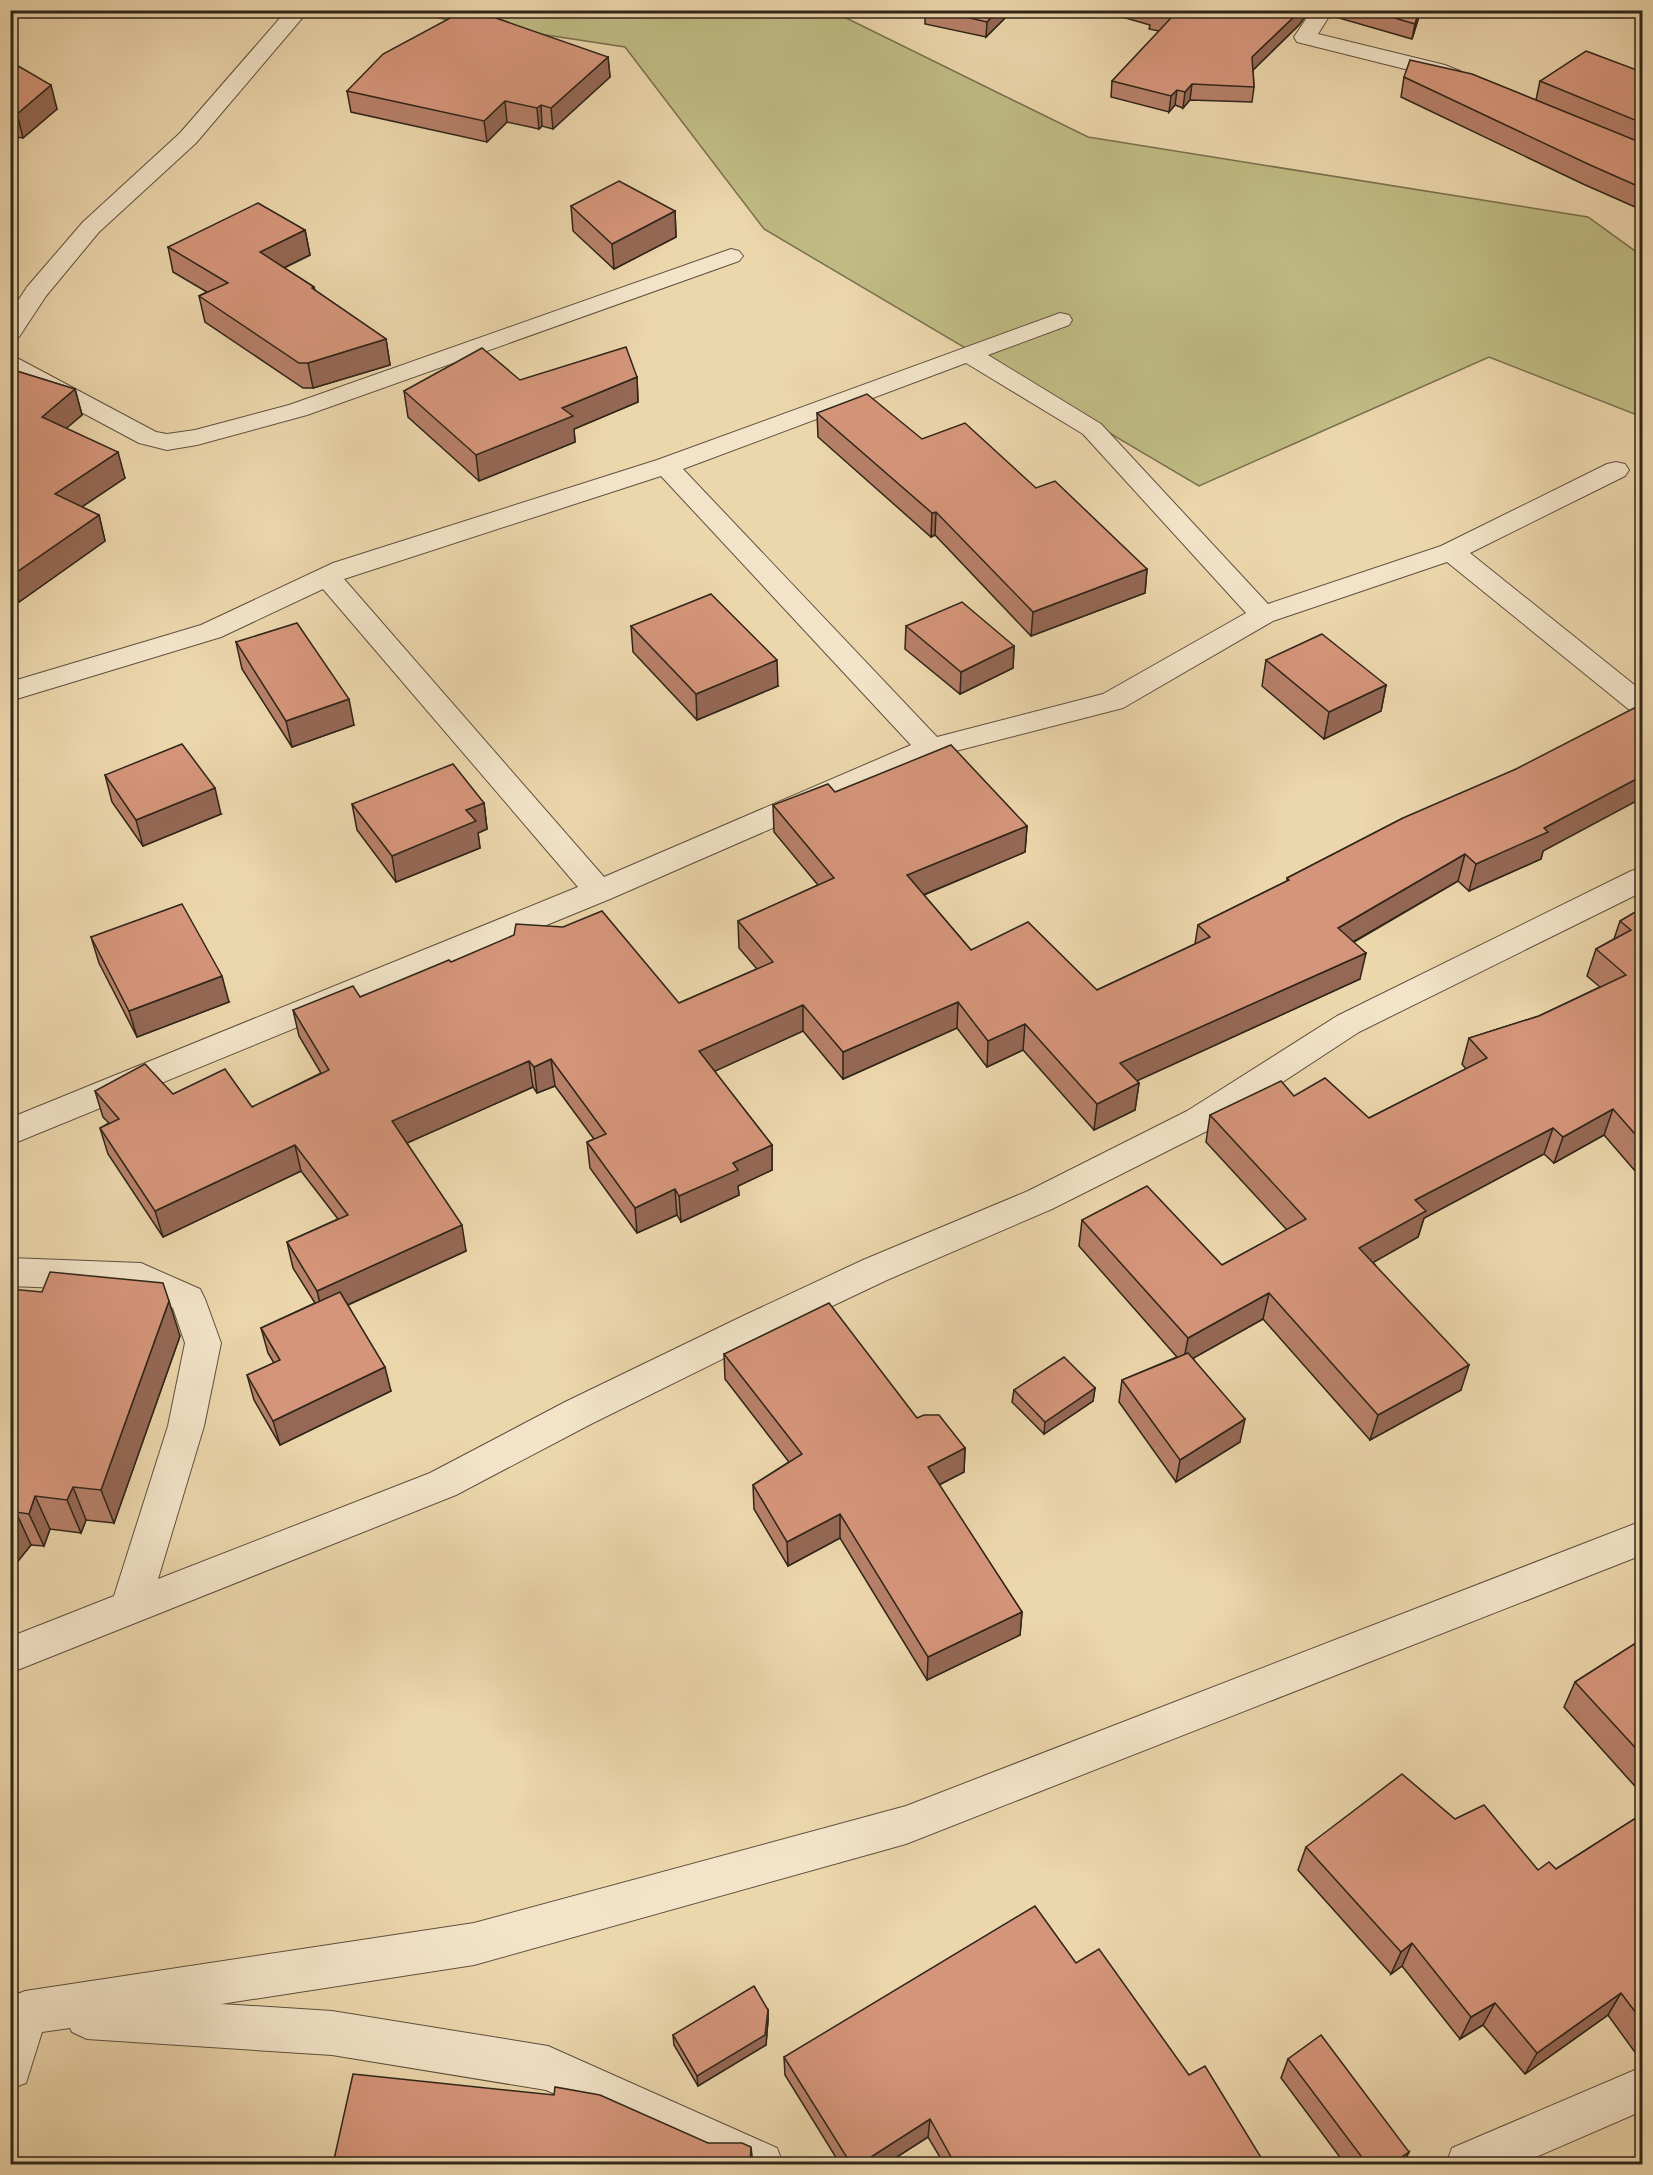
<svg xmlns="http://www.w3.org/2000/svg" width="1653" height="2175" font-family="'Libre Bodoni',serif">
<rect width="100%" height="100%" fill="#ecd6ac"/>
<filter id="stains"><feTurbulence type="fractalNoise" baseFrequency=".00333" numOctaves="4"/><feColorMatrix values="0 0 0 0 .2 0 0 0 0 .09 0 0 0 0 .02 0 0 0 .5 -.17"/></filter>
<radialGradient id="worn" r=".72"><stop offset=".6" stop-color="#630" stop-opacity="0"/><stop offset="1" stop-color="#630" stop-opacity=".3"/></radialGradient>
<path fill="#c0bc84" stroke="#78704e" stroke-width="1.5" d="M549,10L566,14L586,10L832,11L1088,137L1588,217L1642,256V417L1489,357L1199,486L764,229L625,47L448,20L407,11Z"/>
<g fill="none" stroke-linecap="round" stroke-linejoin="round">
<defs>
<g id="minor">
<path d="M287,10H309L196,143L99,232L46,296L19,337L10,339V313L27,287L83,222L180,133Z"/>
<path d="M1312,10H1333L1318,34L1445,65L1460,71L1463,76L1460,81L1452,82L1429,75L1297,42L1294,37Z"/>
<path d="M731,249L739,251L743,256L739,261L307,415L197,445L167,450L139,443L10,374V357L19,359L156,432L167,434L195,430L289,405Z"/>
<path d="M1060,313L1069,315L1072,320L1069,325L988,355L1101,424L1268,604L1441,546L1607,464L1616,462L1625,464L1629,470L1625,476L1470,553L1642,691V714L1632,712L1447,562L1273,621L1123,708L940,755L610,899L10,1145V1118L578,887L323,589L221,637L10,701V682L201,625L333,563L657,460ZM966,363L1083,434L1246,613L1103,694L937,737L683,469ZM661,476L911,745L604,877L344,579Z"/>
<path d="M1642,868V892L1359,1032L1211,1129L1052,1209L887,1280L771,1335L591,1424L456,1495L10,1673V1637L114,1596L168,1426L185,1343L173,1308L137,1291L10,1286V1258L141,1263L200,1289L205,1299L221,1343L204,1426L158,1579L430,1473L565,1402L745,1315L863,1260L1028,1191L1187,1111L1337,1016L1631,871Z"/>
<path d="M1642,1521V1555L906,1844L474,1965L221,2004L332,2011L548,2046L777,2148L783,2164H711L546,2090L332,2055L87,2039L72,2032L70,2028L42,2032L26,2083L10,2089V1997L25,1991L474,1923L906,1806Z"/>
<path d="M1642,2067V2111L1520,2164H1446L1452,2148Z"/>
</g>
</defs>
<use href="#minor" stroke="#5e513e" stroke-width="2"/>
<use href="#minor" fill="#f3e4c9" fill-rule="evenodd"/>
</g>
<g fill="#b78069" stroke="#2f2519" stroke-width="1.5">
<path d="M925,10H1013L986,37L925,24Z"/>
<path d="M1098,10H1310L1299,25L1253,70L1254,87L1252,102L1190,100L1183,108L1175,105L1169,112L1111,97L1112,81L1159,31L1149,29L1150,25Z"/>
<path d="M1333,10H1421L1412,39L1332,16Z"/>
<path d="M608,57L610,77L553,129L542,126L539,129L507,122L487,142L351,112L347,91Z"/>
<path d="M10,65L57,109L23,138L10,136Z"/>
<path d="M1642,72V210L1583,184L1401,97L1404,77L1536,100L1540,81Z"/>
<path d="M571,206L675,211L676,237L614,269L573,231Z"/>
<path d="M305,230L310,255L284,268L314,287L315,290L386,339L390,365L313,388H303L205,322L199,296L207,292L173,272L168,247Z"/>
<path d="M10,369L75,389L82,415L66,428L125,478L82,507L99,515L105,541L19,602L10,598Z"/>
<path d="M637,377L638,402L574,429L575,442L479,481L408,417L404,391L520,380Z"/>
<path d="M817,413L922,439L1036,488L1147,569L1145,593L1031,636L935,535L931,537L818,437Z"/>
<path d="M631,626L778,686L697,720L633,652Z"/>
<path d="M906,626L1014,646L1013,668L960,694L905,649Z"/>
<path d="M236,642L354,725L292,747L242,669Z"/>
<path d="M1266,660L1386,685L1381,711L1324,739L1262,686Z"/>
<path d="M105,775L221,814L143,846L112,802Z"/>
<path d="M835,792L1027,826L1025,852L924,895L971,950L1097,990L1195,944L1198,925L1287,881V878L1403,818L1543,851L1541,859L1469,891L1458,881L1354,942L1360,979L1136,1081L1139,1083L1135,1110L1094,1130L1023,1050L987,1067L957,1028L843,1079L803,1031L714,1071L772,1145V1170L738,1186L739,1195L681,1222L677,1215L637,1233L590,1168L587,1142L594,1139L555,1086L537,1093L533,1087L407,1143L466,1251L348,1305L391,1391L280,1445L254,1400L247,1375L274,1363L268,1353L261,1328L315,1303L293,1268L287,1242L338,1219L301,1171L163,1237L108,1154L100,1128L109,1123L103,1117L95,1091L173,1094L252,1107L321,1073L299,1036L293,1010L360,997L451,962L679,1003L757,969L739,948L738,921L818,885L774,832L773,805Z"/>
<path d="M484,803L487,829L478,833L480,848L396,882L357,830L352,804Z"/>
<path d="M1642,908V1179L1604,1135L1554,1163L1544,1154L1424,1218L1418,1237L1373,1262L1461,1390L1370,1440L1263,1319L1193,1358L1240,1442L1176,1482L1119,1402L1122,1380L1177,1357L1079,1246L1082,1220L1222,1265L1287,1230L1206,1142L1210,1115L1294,1096L1369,1118L1466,1069L1462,1064L1469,1038L1539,1016L1600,987L1587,976L1596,949L1614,939L1620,921Z"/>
<path d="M91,937L229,1002L137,1037L99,963Z"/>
<path d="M10,1289L180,1336L114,1523L86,1520L81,1533L50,1529L44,1546L31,1545L10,1571Z"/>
<path d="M724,1354L917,1418L965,1448L964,1472L939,1485L1022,1612L1020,1635L927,1680L840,1538L788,1566L754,1509L753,1485L789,1462L725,1379Z"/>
<path d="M1095,1388L1093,1401L1044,1434L1012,1402L1014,1390Z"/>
<path d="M1642,1639V1794L1564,1707L1575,1682Z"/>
<path d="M1642,1814V2062L1608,2015L1525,2074L1483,2025L1460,2039L1402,1966L1391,1974L1298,1870L1306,1847L1455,1819L1538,1870L1556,1869Z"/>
<path d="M1076,1963L1189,2075L1265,2164H944L928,2137L886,2164H840L785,2075L784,2057Z"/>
<path d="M768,2010V2020L766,2045L698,2086L674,2045L673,2035Z"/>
<path d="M1288,2059L1409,2152L1403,2164H1345L1281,2078Z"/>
</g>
<g fill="#956855" stroke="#2f2519" stroke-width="1.5">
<path d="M998,10H1013L986,37L987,22Z"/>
<path d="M1301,10H1310L1299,25L1250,73L1252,57Z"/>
<path d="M1419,10H1421L1412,39L1415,24Z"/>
<path d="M608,57L610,77L553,129L551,108Z"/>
<path d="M1192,84L1190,100L1183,108L1185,92Z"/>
<path d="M51,85L57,109L23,138L17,114Z"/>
<path d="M1177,90L1175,105L1169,112L1171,96Z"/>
<path d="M505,101L507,122L487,142L484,121Z"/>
<path d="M541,105L542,126L539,129L537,108Z"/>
<path d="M675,211L676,237L614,269L612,244Z"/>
<path d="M305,230L310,255L265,277L260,252Z"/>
<path d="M386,339L390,365L313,388L308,363Z"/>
<path d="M637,377L638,402L574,429L575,442L479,481L476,455L562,408Z"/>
<path d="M75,389L82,415L49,443L42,417Z"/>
<path d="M118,452L125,478L62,520L55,494Z"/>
<path d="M936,512L935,535L931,537L932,513Z"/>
<path d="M99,515L105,541L19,602L11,576Z"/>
<path d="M1147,569L1145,593L1031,636L1033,612Z"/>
<path d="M1014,646L1013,668L960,694L961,672Z"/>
<path d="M777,660L778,686L697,720L696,694Z"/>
<path d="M1386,685L1381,711L1324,739L1329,712Z"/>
<path d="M349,699L354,725L292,747L286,721Z"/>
<path d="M10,758L18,781L10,784Z"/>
<path d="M1642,776V798L1543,851L1541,859L1469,891L1476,864Z"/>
<path d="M215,788L221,814L143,846L136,820Z"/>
<path d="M484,803L487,829L478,833L480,848L396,882L392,856L466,810Z"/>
<path d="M1027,826L1025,852L906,902L907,875Z"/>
<path d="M1465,854L1458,881L1332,954L1338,928Z"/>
<path d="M1366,953L1360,979L1117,1090L1120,1063Z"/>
<path d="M222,976L229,1002L137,1037L129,1011Z"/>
<path d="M958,1002L957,1028L843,1079V1052Z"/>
<path d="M803,1005V1031L700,1078L699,1051Z"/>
<path d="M1025,1024L1023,1050L987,1067L988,1041Z"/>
<path d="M551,1059L555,1086L537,1093L534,1067Z"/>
<path d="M529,1061L533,1087L398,1147L392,1121Z"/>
<path d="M1139,1083L1135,1110L1094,1130L1097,1104Z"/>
<path d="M1613,1109L1604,1135L1554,1163L1563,1137Z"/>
<path d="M1553,1128L1544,1154L1424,1218L1418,1237L1353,1274L1359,1248L1415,1200Z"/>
<path d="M295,1145L301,1171L163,1237L155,1211Z"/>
<path d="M772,1145V1170L738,1186L739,1195L681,1222L679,1196L733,1163Z"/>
<path d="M675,1189L677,1215L637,1233L635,1208Z"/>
<path d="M462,1225L466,1251L323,1316L317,1291Z"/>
<path d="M1269,1293L1263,1319L1183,1364L1188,1338Z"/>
<path d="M169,1301L180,1336L114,1523L101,1490Z"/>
<path d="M1469,1365L1461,1390L1370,1440L1378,1415Z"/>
<path d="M385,1367L391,1391L280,1445L273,1421Z"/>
<path d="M1095,1388L1093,1401L1044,1434L1045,1422Z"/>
<path d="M1245,1419L1240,1442L1176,1482L1180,1460Z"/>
<path d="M965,1448L964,1472L927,1491L928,1467Z"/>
<path d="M73,1487L86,1520L81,1533L67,1500Z"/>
<path d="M35,1496L50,1529L44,1546L29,1514Z"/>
<path d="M16,1512L31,1545L10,1571V1519Z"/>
<path d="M840,1514V1538L788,1566L787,1542Z"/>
<path d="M1022,1612L1020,1635L927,1680L928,1657Z"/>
<path d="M1412,1943L1402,1966L1391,1974L1401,1952Z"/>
<path d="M1621,1993L1608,2015L1525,2074L1537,2053Z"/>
<path d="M1495,2003L1483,2025L1460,2039L1471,2017Z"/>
<path d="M768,2010V2020L766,2045L698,2086L697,2076Z"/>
<path d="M930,2119L928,2137L886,2164H860Z"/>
<path d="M751,2147L753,2164H750Z"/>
<path d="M1409,2152L1403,2164H1391Z"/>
</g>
<g fill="#d5957a" stroke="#2f2519" stroke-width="1.5">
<path d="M465,10H473L608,57L551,108L541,105L537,108L505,101L484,121L347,91L383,54Z"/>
<path d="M934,10H998L987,22Z"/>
<path d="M1153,10H1301L1252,57L1254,87L1192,84L1185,92L1177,90L1171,96L1112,81L1171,18L1151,13Z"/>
<path d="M1368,10H1419L1415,24Z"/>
<path d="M1586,51L1642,72V123L1540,81Z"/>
<path d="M1410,60L1472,74L1642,143V188L1588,164L1404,77Z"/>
<path d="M13,63L51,85L17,114L10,112V65Z"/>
<path d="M619,181L675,211L612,244L571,206Z"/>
<path d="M258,203L305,230L260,252L314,287L312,288L386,339L308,363H299L199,296L228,283L168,247Z"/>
<path d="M626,347L637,377L562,408L573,416L476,455L404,391L482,348L520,380Z"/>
<path d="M10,369L75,389L42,417L118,452L55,494L99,515L11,576Z"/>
<path d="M867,394L922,439L965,423L1036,488L1055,481L1147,569L1033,612L936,512L932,513L817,413Z"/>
<path d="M711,594L777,660L696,694L631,626Z"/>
<path d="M962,602L1014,646L961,672L906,626Z"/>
<path d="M297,623L349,699L286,721L236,642Z"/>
<path d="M1322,634L1386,685L1329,712L1266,660Z"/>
<path d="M1642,704V776L1544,828L1548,832L1476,864L1465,854L1338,928L1366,953L1120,1063L1139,1083L1097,1104L1025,1024L988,1041L958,1002L843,1052L803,1005L699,1051L772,1145L733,1163L738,1170L679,1196L675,1189L635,1208L587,1142L606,1134L551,1059L534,1067L529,1061L392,1121L462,1225L317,1291L287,1242L348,1215L295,1145L155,1211L100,1128L119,1119L95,1091L145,1064L173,1094L225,1069L252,1107L329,1070L293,1010L353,986L360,997L449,960L451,962L514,935L516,924L563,927L602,911L679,1003L773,962L738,921L834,878L773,805L828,784L835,792L951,745L1027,826L907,875L971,950L1028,922L1097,990L1210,937L1198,925L1289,880L1287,878L1403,818L1516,769Z"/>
<path d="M182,744L215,788L136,820L105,775Z"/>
<path d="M453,764L484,803L466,810L476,821L392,856L352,804Z"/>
<path d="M182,904L222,976L129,1011L91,937Z"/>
<path d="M1642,908V1142L1613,1109L1563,1137L1553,1128L1415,1200L1426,1211L1359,1248L1469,1365L1378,1415L1269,1293L1188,1338L1082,1220L1147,1186L1222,1265L1306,1219L1210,1115L1281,1081L1294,1096L1325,1078L1369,1118L1487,1058L1469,1038L1539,1016L1626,975L1596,949L1631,930L1620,921Z"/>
<path d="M50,1272L163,1283L169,1301L101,1490L73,1487L67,1500L35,1496L29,1514L16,1512L10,1519V1289L42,1292Z"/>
<path d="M340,1292L385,1367L273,1421L247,1375L280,1360L261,1328Z"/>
<path d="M829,1303L917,1418L924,1415H939L965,1448L928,1467L1022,1612L928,1657L840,1514L787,1542L753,1485L802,1454L724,1354Z"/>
<path d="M1188,1353L1245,1419L1180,1460L1122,1380Z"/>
<path d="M1064,1357L1095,1388L1045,1422L1014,1390Z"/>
<path d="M1642,1639V1755L1575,1682Z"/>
<path d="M1402,1774L1455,1819L1484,1805L1538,1870L1549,1862L1556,1869L1642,1814V2021L1621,1993L1537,2053L1495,2003L1471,2017L1412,1943L1401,1952L1306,1847Z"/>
<path d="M1035,1906L1076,1963L1099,1949L1189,2075L1205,2066L1265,2164H955L930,2119L860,2164H851L784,2057Z"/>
<path d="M754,1986L768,2010L765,2035L697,2076L673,2035Z"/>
<path d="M1321,2035L1409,2152L1391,2164H1367L1288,2059Z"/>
<path d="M353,2074L554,2095L555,2087L600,2095L708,2143H742L751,2147L750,2164H333Z"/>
</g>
<rect width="1653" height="2175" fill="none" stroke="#ecd6ac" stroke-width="36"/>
<rect x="12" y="12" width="1629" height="2151" fill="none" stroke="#2f2519" stroke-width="3"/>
<rect x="18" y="18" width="1617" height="2139" fill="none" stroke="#2f2519" stroke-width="1.5"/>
<rect width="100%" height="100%" filter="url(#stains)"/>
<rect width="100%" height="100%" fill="url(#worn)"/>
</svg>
